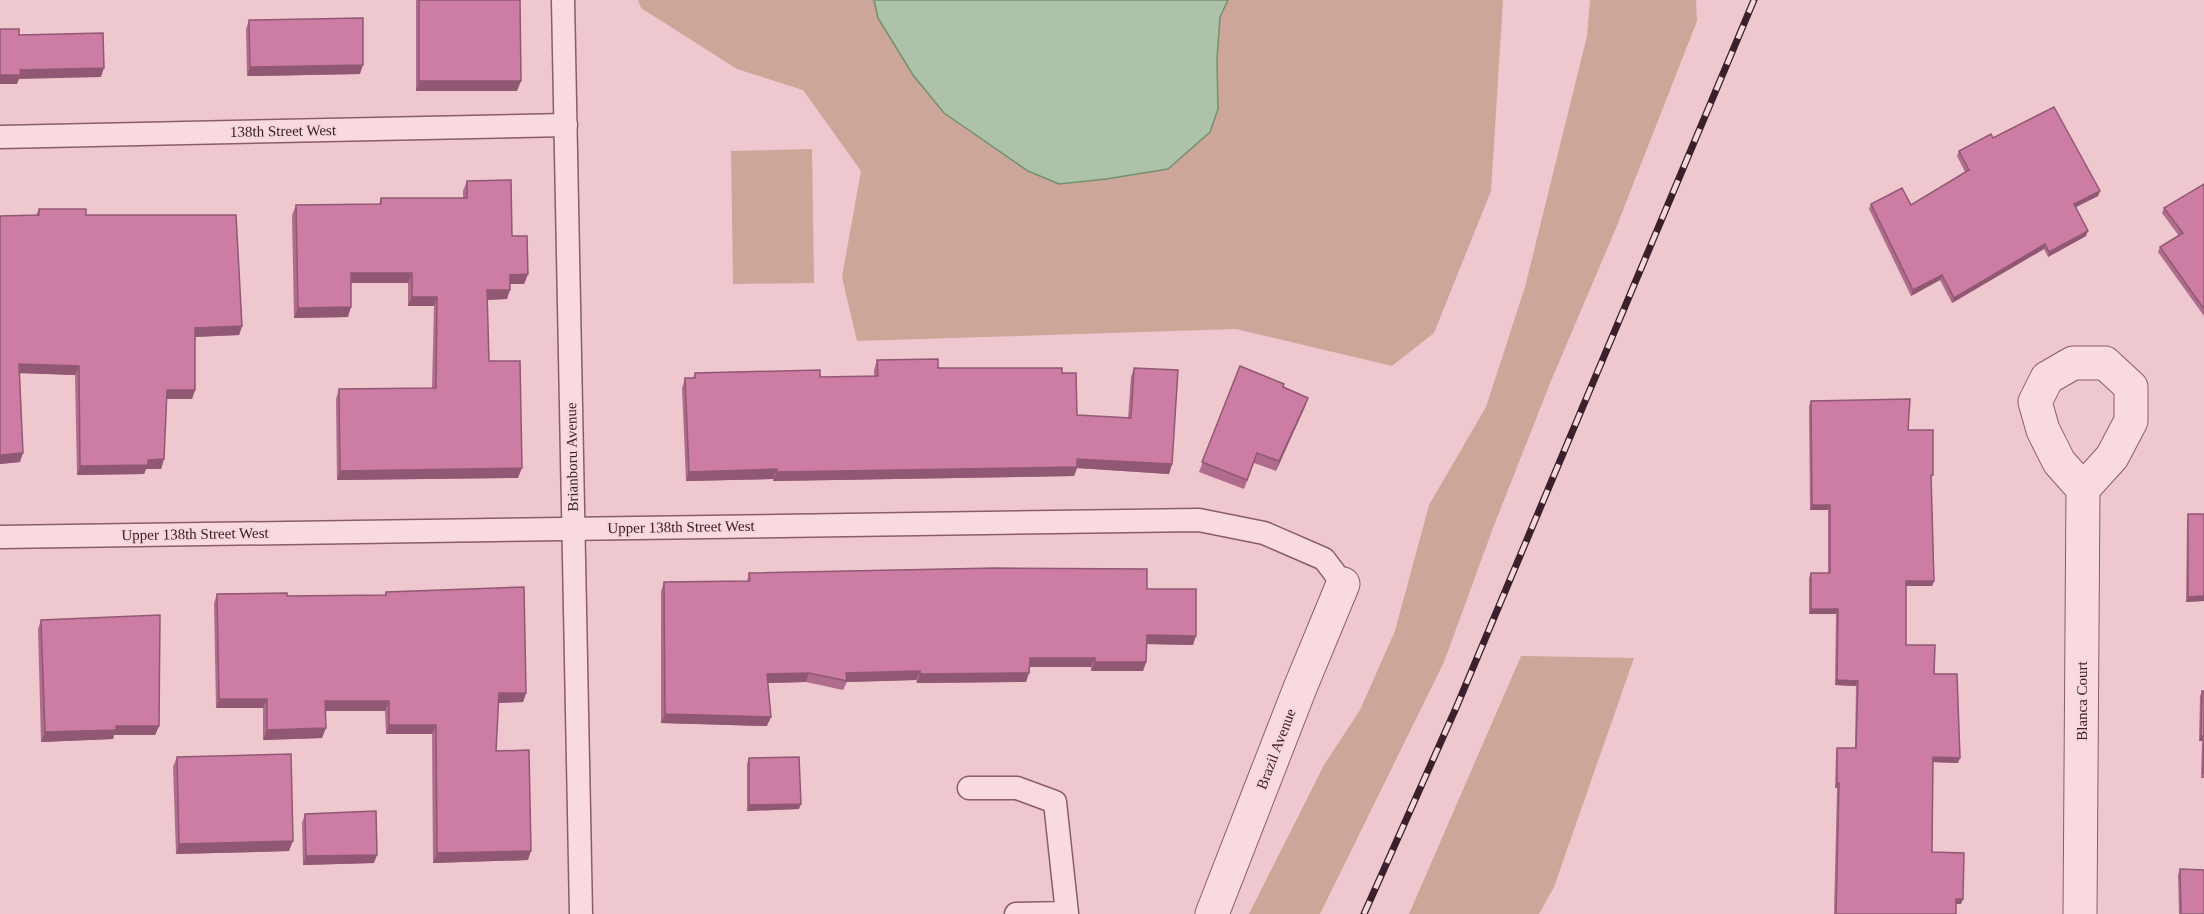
<svg xmlns="http://www.w3.org/2000/svg" width="2204" height="914" font-family="Georgia,serif">
<rect width="100%" height="100%" fill="#efc7ce"/>
<g fill="#cda69a">
<path d="M638,0H1503L1491,191L1434,333L1392,366L1236,329L857,341L842,277L861,171L803,90L737,69L641,8Z"/>
<path d="M1590,0H1696L1697,21L1616,228L1551,381L1493,528L1444,662L1320,914H1249L1324,765L1360,710L1395,631L1429,505L1486,407L1525,287L1587,36Z"/>
<path d="M812,149L814,283L733,284L731,151Z"/>
<path d="M1521,656L1634,658L1554,887L1539,914H1409Z"/>
</g>
<path fill="#adc2a8" stroke="#73916e" stroke-width="1.5" d="M874,0H1228L1220,17L1217,59L1218,109L1210,132L1168,169L1106,179L1059,184L1028,171L944,113L913,75L878,18Z"/>
<g fill="none" stroke-linecap="round" stroke-linejoin="round">
<defs>
<g id="service">
<path d="M563,0L581,914"/>
<path d="M0,137L566,125"/>
<path d="M0,537L1199,520L1264,533L1324,559L1343,584"/>
<path d="M969,788H1017L1055,802L1067,913L1016,914"/>
</g>
<g id="minor">
<path d="M1212,914L1300,688L1343,584"/>
<path d="M2080,914L2083,489L2112,457L2131,421V387L2105,363H2073L2047,378L2035,402L2043,430L2059,462L2083,489"/>
</g>
</defs>
<use href="#service" stroke="#8a5c6d" stroke-width="25"/>
<use href="#minor" stroke="#8a5c6d" stroke-width="35"/>
<use href="#service" stroke="#f9dae0" stroke-width="22"/>
<use href="#minor" stroke="#f9dae0" stroke-width="33"/>
<defs>
<path id="rail" d="M1364,914L1456,708L1754,0"/>
</defs>
<use href="#rail" stroke="#3b202b" stroke-width="7"/>
<use href="#rail" stroke="#f6d7dc" stroke-width="4.5" stroke-dasharray="14" stroke-linecap="butt"/>
</g>
<g fill="#b06c8c">
<path d="M416,0H520L517,91H416Z"/>
<path d="M249,20L360,74L247,76L246,29Z"/>
<path d="M1993,138L2100,191L2098,196L2076,207L2086,236L2048,257L2044,249L1952,303L1940,280L1911,296L1869,209L1871,204L1911,205L1965,172L1957,156L1959,151Z"/>
<path d="M467,181L512,236L528,274L524,284H510L507,299L487,300L489,361L518,478L337,480L336,399L339,389L432,388L434,306H408V283H351L348,317L294,318L292,215L296,205L379,204L381,198H463V191Z"/>
<path d="M2204,184V316L2158,252L2160,247L2179,236L2162,213L2164,208Z"/>
<path d="M39,209L86,215L242,326L239,335L195,337V390L192,399H166L164,459L161,469H146L144,474L77,475L75,375L20,373V462L0,464L36,215Z"/>
<path d="M877,360L938,368L1062,373L1077,415L1128,418L1131,377L1134,368L1172,464L1169,474L1077,468L1074,476L773,481V479L686,481L682,388L685,378H693L695,373L820,377L874,376V370Z"/>
<path d="M1240,366L1308,398L1276,471L1254,463L1244,489L1199,472Z"/>
<path d="M1811,401L1908,430L1933,475L1931,479L1934,581L1932,586H1906V645L1934,674L1958,763L1933,762L1932,852L1963,899L1961,904H1956V914H1834L1837,788H1835L1836,754L1837,748H1855L1856,686L1835,685L1836,614H1809V578L1811,573H1828V510H1810L1809,406Z"/>
<path d="M2188,514H2204V601L2186,602L2187,520Z"/>
<path d="M749,573L1147,589L1193,645L1147,644L1146,662L1143,671H1091V667H1029L1026,682L917,683L916,680L847,682L843,690L806,682L768,683L767,726L661,723V591L664,582L747,581Z"/>
<path d="M386,592L526,693L523,702L498,703L496,751L528,860L433,863L432,734H386L385,711H325L322,738L263,740V708H216L214,603L217,594L287,596L385,595Z"/>
<path d="M41,620L159,726L155,735H114L113,739L41,742L38,629Z"/>
<path d="M2202,691H2204V778H2201L2202,741H2199L2200,696Z"/>
<path d="M177,757L289,851L176,854L173,767Z"/>
<path d="M749,758L799,809L747,811V764Z"/>
<path d="M305,814L374,863L303,865L302,823Z"/>
<path d="M2180,869L2204,914H2179L2178,875Z"/>
</g>
<g fill="#905872">
<path d="M363,65L360,74L247,76L250,67Z"/>
<path d="M104,68L101,77L19,79L17,84H0V75L20,70Z"/>
<path d="M419,81H521L517,91H416Z"/>
<path d="M2100,191L2098,196L2072,209L2074,204Z"/>
<path d="M2088,231L2086,236L2048,257L2049,252Z"/>
<path d="M2045,244L2044,249L1952,303L1954,298Z"/>
<path d="M351,273H412L408,283H347Z"/>
<path d="M528,274L524,284H507L510,275Z"/>
<path d="M1942,275L1940,280L1911,296L1913,290Z"/>
<path d="M487,290H510L507,299L484,300Z"/>
<path d="M412,297H437L434,306H408Z"/>
<path d="M351,307L348,317L294,318L298,308Z"/>
<path d="M242,326L239,335L192,337L195,328Z"/>
<path d="M19,364L79,366L75,375L16,373Z"/>
<path d="M167,390H195L192,399H163Z"/>
<path d="M1308,398L1305,407L1276,471L1279,461Z"/>
<path d="M23,453L20,462L0,464V455Z"/>
<path d="M164,459L161,469H146L144,474L77,475L80,466L148,460Z"/>
<path d="M1077,459L1172,464L1169,474L1077,468L1074,476L773,481L777,472Z"/>
<path d="M522,468L518,478L337,480L340,471Z"/>
<path d="M777,469L773,479L686,481L689,472Z"/>
<path d="M1812,505H1830L1828,510H1810Z"/>
<path d="M1906,581H1934L1932,586H1904Z"/>
<path d="M2204,596V601L2186,602L2188,597Z"/>
<path d="M1811,609H1838L1836,614H1809Z"/>
<path d="M1147,635L1196,636L1193,645L1143,644Z"/>
<path d="M1030,658H1095L1091,667H1027Z"/>
<path d="M1095,662H1146L1143,671H1091Z"/>
<path d="M920,671L916,680L847,682L846,673Z"/>
<path d="M809,673L806,682L764,683L767,674Z"/>
<path d="M1029,673L1026,682L917,683L920,674Z"/>
<path d="M1837,680L1858,681L1856,686L1835,685Z"/>
<path d="M499,693H526L523,702L495,703Z"/>
<path d="M219,699H267L263,708H216Z"/>
<path d="M325,701H389L385,711H322Z"/>
<path d="M665,714L771,717L767,726L661,723Z"/>
<path d="M389,725H436L432,734H386Z"/>
<path d="M116,726H159L155,735H114L113,739L41,742L45,732Z"/>
<path d="M326,728L322,738L263,740L267,730Z"/>
<path d="M2201,736H2204L2202,741H2199Z"/>
<path d="M1933,757L1960,758L1958,763L1931,762Z"/>
<path d="M1837,783H1839L1837,788H1835Z"/>
<path d="M801,804L799,809L747,811L749,805Z"/>
<path d="M293,841L289,851L176,854L179,844Z"/>
<path d="M531,851L528,860L433,863L437,853Z"/>
<path d="M377,855L374,863L303,865L306,856Z"/>
<path d="M1956,899H1963L1961,904H1954Z"/>
</g>
<g fill="#cd7da3" stroke="#905872" stroke-width="1.5">
<path d="M419,0H520L521,81H419Z"/>
<path d="M363,18V65L250,67L249,20Z"/>
<path d="M0,29H19V35L103,33L104,68L20,70L21,75H0Z"/>
<path d="M2054,107L2100,191L2074,204L2088,231L2049,252L2045,244L1954,298L1942,275L1913,290L1871,204L1902,188L1911,205L1969,170L1959,151L1991,134L1993,138Z"/>
<path d="M511,180L512,236H527L528,274L510,275V290H487L489,361H520L522,468L340,471L339,389L436,388L437,297H412V273H351V307L298,308L296,205L381,204V198H467V181Z"/>
<path d="M2204,184V309L2160,247L2183,233L2164,208Z"/>
<path d="M39,209H86V215H236L242,326L195,328V390H167L164,459L148,460V465L80,466L79,366L19,364L23,453L0,455V216L39,215Z"/>
<path d="M938,359V368H1062V373H1076L1077,415L1131,418L1134,368L1178,370L1172,464L1077,459V467L777,472V469L689,472L685,378H695V373L820,370V377L878,376L877,360Z"/>
<path d="M1240,366L1284,384L1283,387L1308,398L1279,461L1257,453L1247,480L1202,462Z"/>
<path d="M1910,399L1908,430H1933V475H1931L1934,581H1906V645H1935L1934,674H1957L1960,758L1933,757L1932,852L1964,853L1963,899H1956V914H1836L1839,783H1837V748H1856L1858,681L1837,680L1838,609H1811V573H1830V505H1812L1811,401Z"/>
<path d="M2188,514H2204V596L2188,597Z"/>
<path d="M995,568L1147,569V589H1196V636L1147,635L1146,662H1095V658H1030L1029,673L920,674V671L846,673L847,681L809,673L767,674L771,717L665,714L664,582L750,581L749,573Z"/>
<path d="M524,587L526,693H499L496,751L529,750L531,851L437,853L436,725H389V701H325L326,728L267,730V699H219L217,594L287,593V596L386,595V592Z"/>
<path d="M160,615L159,726H116V730L45,732L41,620Z"/>
<path d="M2202,691H2204V736H2201Z"/>
<path d="M2204,739V773H2203Z"/>
<path d="M291,754L293,841L179,844L177,757Z"/>
<path d="M799,757L801,804L749,805V758Z"/>
<path d="M376,811L377,855L306,856L305,814Z"/>
<path d="M2180,869L2204,870V914H2181Z"/>
</g>
<g text-anchor="middle" dominant-baseline="central" stroke-width="4.5" stroke-linejoin="round" paint-order="stroke">
<g font-size="15" fill="#3b202b" stroke="#f6d7dc">
<text transform="translate(283 131) rotate(-1)">138th Street West</text>
<text transform="translate(572 457) rotate(-91)">Brianboru Avenue</text>
<text transform="translate(681 527) rotate(-1)">Upper 138th Street West</text>
<text transform="translate(195 534) rotate(-1)">Upper 138th Street West</text>
<text transform="translate(2082 701) rotate(-90)">Blanca Court</text>
<text transform="translate(1276 749) rotate(-69)">Brazil Avenue</text>
</g>
</g>
</svg>
